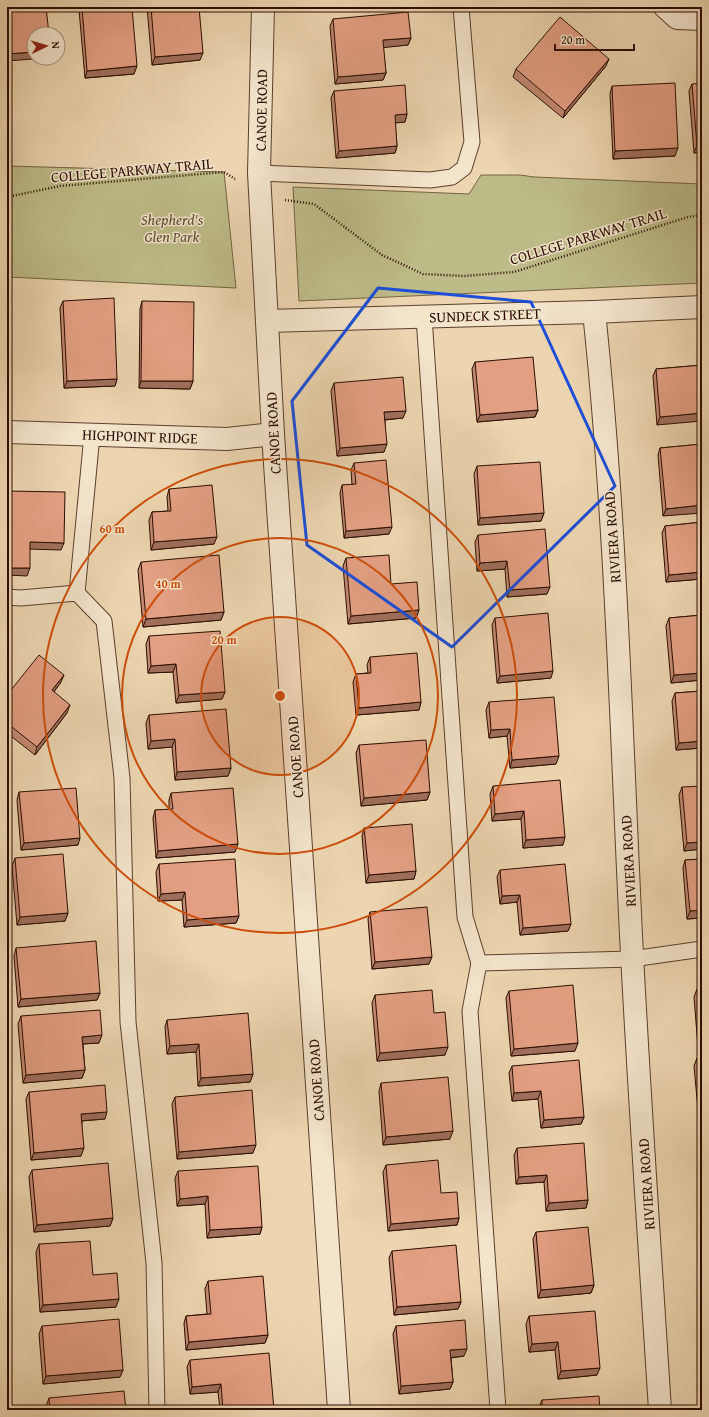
<svg xmlns="http://www.w3.org/2000/svg" width="709" height="1417" font-family="'Gentium Book Plus',serif">
<rect width="100%" height="100%" fill="#ecd5b0"/>
<filter id="stains"><feTurbulence type="fractalNoise" baseFrequency=".005" numOctaves="4"/><feColorMatrix values="0 0 0 0 .2 0 0 0 0 .09 0 0 0 0 .02 0 0 0 .5 -.17"/></filter>
<radialGradient id="worn" r=".72"><stop offset=".6" stop-color="#630" stop-opacity="0"/><stop offset="1" stop-color="#630" stop-opacity=".3"/></radialGradient>
<g fill="#bdbc88" stroke="#746444">
<path d="M7,166L224,172L236,288L7,277Z"/>
<path d="M481,175H520L534,177L702,184V283L299,301L293,187L469,194Z"/>
</g>
<g fill="none" stroke-linecap="round" stroke-linejoin="round">
<defs>
<g id="service">
<path d="M259,173L430,180L452,177L464,168L472,142L461,7"/>
<path d="M424,317L465,917L479,963L470,1011L498,1410"/>
<path d="M77,593L92,435"/>
<path d="M7,597L21,598L77,593L104,621L122,778L128,1022L154,1263L157,1410"/>
<path d="M479,963L632,959L702,949"/>
</g>
<g id="minor">
<path d="M665,7L677,18L702,19"/>
<path d="M594,312C616,519 621,728 631,935C639,1094 650,1252 660,1410"/>
<path d="M267,321L594,312L702,307"/>
<path d="M7,432L227,439L273,434"/>
</g>
<path id="tertiary" d="M263,7L259,173L273,434L339,1410"/>
</defs>
<use href="#service" stroke="#5c3f2c" stroke-width="17"/>
<use href="#minor" stroke="#5c3f2c" stroke-width="24"/>
<use href="#tertiary" stroke="#5c3f2c" stroke-width="24"/>
<g stroke="#2c0d00" stroke-width="2.5" stroke-dasharray="1 2" stroke-linecap="butt">
<path d="M7,197L60,186L224,172L235,179"/>
<path d="M285,200L314,204L382,255L423,274L464,276L514,272L688,217L702,215"/>
</g>
<use href="#service" stroke="#f3e4cc" stroke-width="15"/>
<use href="#minor" stroke="#f3e4cc" stroke-width="22"/>
<use href="#tertiary" stroke="#f3e4cc" stroke-width="22"/>
</g>
<g fill="#c38971" stroke="#2c0d00">
<path d="M80,7H132L134,74L85,78L79,10Z"/>
<path d="M147,7H199L200,60L152,65Z"/>
<path d="M333,19L411,38L408,45L383,47L386,73L383,80L335,84L330,26Z"/>
<path d="M606,66L563,118L513,77L516,69Z"/>
<path d="M692,84L702,152L694,153L689,91Z"/>
<path d="M612,86L675,156L613,159L610,94Z"/>
<path d="M334,91L407,114L405,122L395,123L397,146L395,153L336,158L331,98Z"/>
<path d="M63,301L117,379L115,386L64,388L60,308Z"/>
<path d="M142,301L193,381L190,389L139,388L140,309Z"/>
<path d="M475,362L538,410L535,417L477,422L472,369Z"/>
<path d="M702,365L657,425L653,376L656,369Z"/>
<path d="M334,383L403,418L385,420L384,452L337,456L331,391Z"/>
<path d="M702,444L663,516L658,455L660,448Z"/>
<path d="M354,463L389,534L344,538L340,493L342,485H352L351,470Z"/>
<path d="M477,466L544,513L541,521L478,525L474,474Z"/>
<path d="M169,489L214,544L151,550L149,520L152,512L168,511L167,497Z"/>
<path d="M702,522V579L666,582L662,533L665,526Z"/>
<path d="M478,535L547,594L507,597L505,569L477,571L475,542Z"/>
<path d="M346,558L391,584L419,610L416,618L348,624L343,566Z"/>
<path d="M141,562L224,612L221,620L143,627L138,570Z"/>
<path d="M702,615V680L671,683L666,626L669,618Z"/>
<path d="M495,618L551,678L497,683L492,625Z"/>
<path d="M149,636L225,692L222,699L176,703L173,672L148,673L146,644Z"/>
<path d="M370,657L421,702L419,710L356,715L353,682L356,674L368,673L367,665Z"/>
<path d="M61,682L54,692L67,713L35,755L7,733V695Z"/>
<path d="M702,691V748L676,750L672,701L675,693Z"/>
<path d="M489,702L556,764L510,768L507,736L489,738L486,710Z"/>
<path d="M149,715L231,768L228,776L175,780L172,747L148,749L146,723Z"/>
<path d="M359,745L430,792L427,800L361,806L356,753Z"/>
<path d="M493,786L563,845L523,848L521,819L492,821L490,794Z"/>
<path d="M682,787L702,849L684,851L679,795Z"/>
<path d="M19,792L78,845L21,850L17,800Z"/>
<path d="M171,793L235,852L156,858L153,818L155,810H169V800Z"/>
<path d="M364,828L416,871L414,879L366,883L362,836Z"/>
<path d="M15,858L68,913L65,921L17,925L12,866Z"/>
<path d="M702,859V918L687,919L683,868L685,860Z"/>
<path d="M159,864L239,916L236,923L184,927L182,900L158,901L156,872Z"/>
<path d="M500,870L571,924L568,931L520,935L517,902L500,904L497,877Z"/>
<path d="M370,912L429,964L372,969L368,919Z"/>
<path d="M16,948L100,993L97,1000L18,1007L14,956Z"/>
<path d="M697,989H702V1047H698L694,997Z"/>
<path d="M509,991L575,1051L511,1056L506,998Z"/>
<path d="M375,995L434,1013L445,1055L377,1061L372,1003Z"/>
<path d="M21,1016L99,1043L83,1044L85,1070L82,1078L23,1083L18,1024Z"/>
<path d="M167,1020L253,1074L250,1082L198,1086L196,1052L167,1054L165,1027Z"/>
<path d="M697,1058H702V1131L700,1132L694,1066Z"/>
<path d="M512,1066L584,1117L581,1124L541,1128L538,1099L512,1101L509,1073Z"/>
<path d="M381,1083L450,1139L383,1145L379,1091Z"/>
<path d="M29,1092L105,1119L82,1121L81,1156L31,1160L26,1099Z"/>
<path d="M175,1097L253,1153L177,1159L172,1104Z"/>
<path d="M517,1148L588,1200L586,1208L546,1211L544,1182L516,1184L514,1155Z"/>
<path d="M702,1157V1170L701,1159Z"/>
<path d="M386,1165L441,1193L459,1218L457,1225L388,1231L383,1172Z"/>
<path d="M32,1170L113,1218L110,1226L34,1232L29,1177Z"/>
<path d="M178,1171L262,1227L260,1234L207,1238L205,1204L177,1206L175,1178Z"/>
<path d="M536,1232L594,1285L591,1293L538,1298L533,1239Z"/>
<path d="M39,1244L93,1275L116,1307L40,1312L36,1252Z"/>
<path d="M392,1251L461,1302L458,1309L394,1315L389,1258Z"/>
<path d="M208,1281L268,1335L265,1343L186,1350L184,1323L186,1316L207,1314L205,1289Z"/>
<path d="M529,1316L597,1375L558,1379L555,1350L529,1352L526,1324Z"/>
<path d="M42,1326L123,1370L120,1377L43,1384L39,1334Z"/>
<path d="M396,1326L464,1356L451,1358L453,1382L450,1389L399,1394L393,1334Z"/>
<path d="M190,1360L274,1410H220L218,1392L190,1394L187,1367Z"/>
<path d="M49,1398L126,1410H46V1406Z"/>
<path d="M542,1400L600,1410H539V1407Z"/>
</g>
<g fill="#9f6f5c" stroke="#2c0d00">
<path d="M331,7H346L330,8Z"/>
<path d="M411,38L408,45L380,48L383,40Z"/>
<path d="M34,52V58H46L7,61V54Z"/>
<path d="M203,53L200,60L152,65L155,57Z"/>
<path d="M609,59L606,66L563,118L565,111Z"/>
<path d="M137,66L134,74L85,78L87,71Z"/>
<path d="M386,73L383,80L335,84L338,77Z"/>
<path d="M407,114L405,122L392,123L395,115Z"/>
<path d="M697,145H702V152L694,153Z"/>
<path d="M397,146L395,153L336,158L339,151Z"/>
<path d="M678,148L675,156L613,159L615,151Z"/>
<path d="M7,373H11L8,381H7Z"/>
<path d="M117,379L115,386L64,388L67,381Z"/>
<path d="M141,381H193L190,389L139,388Z"/>
<path d="M538,410L535,417L477,422L480,415Z"/>
<path d="M406,411L403,418L381,420L384,412Z"/>
<path d="M702,413V421L657,425L660,417Z"/>
<path d="M387,444L384,452L337,456L340,448Z"/>
<path d="M702,505V513L663,516L666,509Z"/>
<path d="M544,513L541,521L478,525L480,518Z"/>
<path d="M392,527L389,534L344,538L346,531Z"/>
<path d="M217,537L214,544L151,550L154,542Z"/>
<path d="M30,542L64,543L61,550L27,549Z"/>
<path d="M507,561L505,569L477,571L480,563Z"/>
<path d="M7,568H30L27,576L7,575Z"/>
<path d="M702,572V579L666,582L669,575Z"/>
<path d="M550,587L547,594L507,597L510,590Z"/>
<path d="M419,610L416,618L348,624L351,616Z"/>
<path d="M224,612L221,620L143,627L146,619Z"/>
<path d="M176,664L173,672L148,673L151,666Z"/>
<path d="M553,671L551,678L497,683L500,676Z"/>
<path d="M702,673V680L671,683L674,675Z"/>
<path d="M64,675L61,682L49,698L52,690Z"/>
<path d="M225,692L222,699L176,703L179,695Z"/>
<path d="M421,702L419,710L356,715L359,708Z"/>
<path d="M70,705L67,713L35,755L37,747Z"/>
<path d="M510,729L507,736L489,738L491,730Z"/>
<path d="M175,739L172,747L148,749L151,741Z"/>
<path d="M702,741V748L676,750L679,743Z"/>
<path d="M559,756L556,764L510,768L512,760Z"/>
<path d="M231,768L228,776L175,780L177,772Z"/>
<path d="M430,792L427,800L361,806L364,798Z"/>
<path d="M524,811L521,819L492,821L495,814Z"/>
<path d="M565,837L563,845L523,848L526,840Z"/>
<path d="M80,838L78,845L21,850L24,843Z"/>
<path d="M702,842V849L684,851L687,843Z"/>
<path d="M238,844L235,852L156,858L158,851Z"/>
<path d="M416,871L414,879L366,883L369,875Z"/>
<path d="M185,892L182,900L158,901L161,894Z"/>
<path d="M520,895L517,902L500,904L502,896Z"/>
<path d="M702,910V918L687,919L690,911Z"/>
<path d="M68,913L65,921L17,925L20,917Z"/>
<path d="M239,916L236,923L184,927L187,920Z"/>
<path d="M571,924L568,931L520,935L523,928Z"/>
<path d="M432,957L429,964L372,969L375,962Z"/>
<path d="M100,993L97,1000L18,1007L21,999Z"/>
<path d="M102,1035L99,1043L80,1044L82,1037Z"/>
<path d="M701,1039H702V1047H698Z"/>
<path d="M578,1043L575,1051L511,1056L514,1049Z"/>
<path d="M199,1044L196,1052L167,1054L170,1046Z"/>
<path d="M448,1047L445,1055L377,1061L380,1053Z"/>
<path d="M85,1070L82,1078L23,1083L26,1075Z"/>
<path d="M253,1074L250,1082L198,1086L201,1078Z"/>
<path d="M541,1091L538,1099L512,1101L514,1093Z"/>
<path d="M107,1112L105,1119L78,1121L81,1114Z"/>
<path d="M584,1117L581,1124L541,1128L544,1120Z"/>
<path d="M702,1126V1131L700,1132Z"/>
<path d="M453,1131L450,1139L383,1145L386,1137Z"/>
<path d="M256,1145L253,1153L177,1159L179,1152Z"/>
<path d="M84,1148L81,1156L31,1160L34,1153Z"/>
<path d="M547,1175L544,1182L516,1184L519,1177Z"/>
<path d="M208,1196L205,1204L177,1206L180,1199Z"/>
<path d="M588,1200L586,1208L546,1211L549,1203Z"/>
<path d="M113,1218L110,1226L34,1232L37,1225Z"/>
<path d="M459,1218L457,1225L388,1231L391,1224Z"/>
<path d="M262,1227L260,1234L207,1238L210,1230Z"/>
<path d="M594,1285L591,1293L538,1298L541,1290Z"/>
<path d="M119,1299L116,1307L40,1312L43,1305Z"/>
<path d="M461,1302L458,1309L394,1315L397,1307Z"/>
<path d="M268,1335L265,1343L186,1350L189,1342Z"/>
<path d="M558,1342L555,1350L529,1352L532,1344Z"/>
<path d="M467,1349L464,1356L448,1358L450,1350Z"/>
<path d="M600,1368L597,1375L558,1379L561,1371Z"/>
<path d="M123,1370L120,1377L43,1384L46,1376Z"/>
<path d="M453,1382L450,1389L399,1394L401,1386Z"/>
<path d="M221,1384L218,1392L190,1394L192,1387Z"/>
</g>
<g fill="#e39f83" stroke="#2c0d00">
<path d="M7,7H46L49,34H34V52L7,54Z"/>
<path d="M82,7H132L137,66L87,71Z"/>
<path d="M151,7H199L203,53L155,57Z"/>
<path d="M408,12L411,38L383,40L386,73L338,77L333,19Z"/>
<path d="M560,17L609,59L565,111L516,69Z"/>
<path d="M675,83L678,148L615,151L612,86Z"/>
<path d="M702,83V145H697L692,84Z"/>
<path d="M405,85L407,114L395,115L397,146L339,151L334,91Z"/>
<path d="M114,298L117,379L67,381L63,301Z"/>
<path d="M142,301L194,302L193,381H141Z"/>
<rect x="7" y="304" width="4" height="69"/>
<path d="M533,357L538,410L480,415L475,362Z"/>
<path d="M702,365V413L660,417L656,369Z"/>
<path d="M403,377L406,411L384,412L387,444L340,448L334,383Z"/>
<path d="M702,444V505L666,509L660,448Z"/>
<path d="M386,460L392,527L346,531L342,485L356,484L354,463Z"/>
<path d="M540,462L544,513L480,518L477,466Z"/>
<path d="M212,485L217,537L154,542L152,512L171,511L169,489Z"/>
<path d="M7,491L65,492L64,543L30,542V568H7Z"/>
<path d="M702,522V572L669,575L665,526Z"/>
<path d="M545,529L550,587L510,590L507,561L480,563L478,535Z"/>
<path d="M219,555L224,612L146,619L141,562Z"/>
<path d="M389,555L391,584L417,582L419,610L351,616L346,558Z"/>
<path d="M548,613L553,671L500,676L495,618Z"/>
<path d="M702,615V673L674,675L669,618Z"/>
<path d="M220,631L225,692L179,695L176,664L151,666L149,636Z"/>
<path d="M417,653L421,702L359,708L356,674L371,673L370,657Z"/>
<path d="M39,655L64,675L52,690L70,705L37,747L7,723V695Z"/>
<path d="M702,691V741L679,743L675,693Z"/>
<path d="M554,697L559,756L512,760L510,729L491,730L489,702Z"/>
<path d="M226,709L231,768L177,772L175,739L151,741L149,715Z"/>
<path d="M426,740L430,792L364,798L359,745Z"/>
<path d="M560,780L565,837L526,840L524,811L495,814L493,786Z"/>
<path d="M702,786V842L687,843L682,787Z"/>
<path d="M76,788L80,838L24,843L19,792Z"/>
<path d="M233,788L238,844L158,851L155,810L173,809L171,793Z"/>
<path d="M412,824L416,871L369,875L364,828Z"/>
<path d="M63,854L68,913L20,917L15,858Z"/>
<path d="M235,859L239,916L187,920L185,892L161,894L159,864Z"/>
<path d="M702,859V910L690,911L685,860Z"/>
<path d="M565,864L571,924L523,928L520,895L502,896L500,870Z"/>
<path d="M427,907L432,957L375,962L370,912Z"/>
<path d="M96,941L100,993L21,999L16,948Z"/>
<path d="M573,985L578,1043L514,1049L509,991Z"/>
<path d="M697,989H702V1039H701Z"/>
<path d="M432,990L434,1013L445,1012L448,1047L380,1053L375,995Z"/>
<path d="M100,1010L102,1035L82,1037L85,1070L26,1075L21,1016Z"/>
<path d="M248,1013L253,1074L201,1078L199,1044L170,1046L167,1020Z"/>
<path d="M697,1058H702V1115Z"/>
<path d="M579,1060L584,1117L544,1120L541,1091L514,1093L512,1066Z"/>
<path d="M448,1077L453,1131L386,1137L381,1083Z"/>
<path d="M105,1085L107,1112L81,1114L84,1148L34,1153L29,1092Z"/>
<path d="M252,1090L256,1145L179,1152L175,1097Z"/>
<path d="M584,1143L588,1200L549,1203L547,1175L519,1177L517,1148Z"/>
<path d="M438,1160L441,1193L457,1192L459,1218L391,1224L386,1165Z"/>
<path d="M108,1163L113,1218L37,1225L32,1170Z"/>
<path d="M258,1166L262,1227L210,1230L208,1196L180,1199L178,1171Z"/>
<path d="M588,1227L594,1285L541,1290L536,1232Z"/>
<path d="M90,1241L93,1275L117,1273L119,1299L43,1305L39,1244Z"/>
<path d="M456,1245L461,1302L397,1307L392,1251Z"/>
<path d="M263,1276L268,1335L189,1342L186,1316L211,1314L208,1281Z"/>
<path d="M595,1311L600,1368L561,1371L558,1342L532,1344L529,1316Z"/>
<path d="M119,1319L123,1370L46,1376L42,1326Z"/>
<path d="M465,1320L467,1349L450,1350L453,1382L401,1386L396,1326Z"/>
<path d="M269,1353L274,1410H223L221,1384L192,1387L190,1360Z"/>
<path d="M124,1391L126,1410H50L49,1398Z"/>
<path d="M599,1396L600,1410H542V1400Z"/>
</g>
<path fill="none" stroke="#1d4ed8" stroke-width="3" stroke-linejoin="round" d="M378,288L531,302L615,486L452,647L307,545L292,401Z"/>
<circle cx="280" cy="696" r="79" fill="#cc4e0a" fill-opacity=".12"/>
<g fill="none" stroke="#cc4e0a" stroke-width="2">
<circle cx="280" cy="696" r="79"/>
<circle cx="280" cy="696" r="158"/>
<circle cx="280" cy="696" r="237"/>
</g>
<g text-anchor="middle" dominant-baseline="central" stroke-width="3" stroke-linejoin="round" paint-order="stroke">
<g font-size="15" fill="#2c0d00" stroke="#f3e4cc">
<text transform="translate(261 110) rotate(-89)">CANOE ROAD</text>
<text transform="translate(132 170) rotate(-5)">COLLEGE PARKWAY TRAIL</text>
<text transform="translate(588 236) rotate(-17)">COLLEGE PARKWAY TRAIL</text>
<text transform="translate(485 315) rotate(-2)">SUNDECK STREET</text>
<text transform="translate(273 433) rotate(-93)">CANOE ROAD</text>
<text transform="translate(140 436) rotate(2)">HIGHPOINT RIDGE</text>
<text transform="translate(612 537) rotate(-94)">RIVIERA ROAD</text>
<text transform="translate(295 757) rotate(-94)">CANOE ROAD</text>
<text transform="translate(628 861) rotate(-93)">RIVIERA ROAD</text>
<text transform="translate(316 1080) rotate(-94)">CANOE ROAD</text>
<text transform="translate(646 1184) rotate(-94)">RIVIERA ROAD</text>
</g>
<g font-size="15" font-style="italic" fill="#5f4a30" stroke="#f3e4cc">
<text x="172" y="219">Shepherd's<tspan x="172" dy="17">Glen Park</tspan></text>
</g>
</g>
<circle cx="280" cy="696" r="6" fill="#cc4e0a" stroke="#f3e4cc" stroke-width="2"/>
<g font-size="12" text-anchor="middle" font-weight="bold" fill="#cc4e0a" stroke="#f3e4cc" stroke-width="3" stroke-linejoin="round" paint-order="stroke">
<text x="112" y="533">60 m</text>
<text x="168" y="588">40 m</text>
<text x="224" y="644">20 m</text>
</g>
<rect width="709" height="1417" fill="none" stroke="#ecd5b0" stroke-width="24"/>
<rect x="8" y="8" width="693" height="1401" fill="none" stroke="#2c0d00" stroke-width="2"/>
<rect x="12" y="12" width="685" height="1393" fill="none" stroke="#2c0d00"/>
<g transform="translate(46 46) rotate(85)"><circle r="19" fill="#f3e4cc" stroke="#a38e7a"/>
<path d="M0-3L7 15L0 10L-7 15Z" fill="#8f2418"/>
<text y="-6" font-size="11" font-weight="bold" text-anchor="middle" fill="#2c0d00">N</text>
</g>
<path d="M555 44v6h79v-6" fill="none" stroke="#2c0d00" stroke-width="2"/>
<text x="561" y="44" font-size="12" fill="#2c0d00" stroke="#f3e4cc" stroke-width="3" paint-order="stroke">20 m</text>
<rect width="100%" height="100%" filter="url(#stains)"/>
<rect width="100%" height="100%" fill="url(#worn)"/>
</svg>
